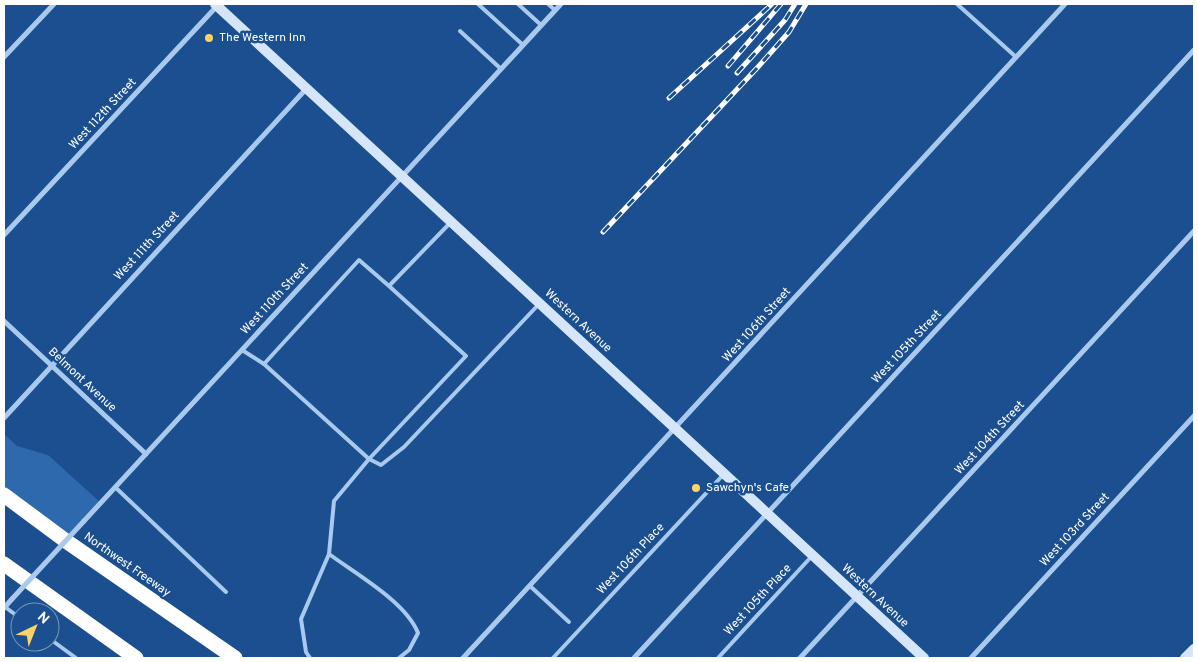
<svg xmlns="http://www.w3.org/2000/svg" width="1198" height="662" font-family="Overpass,sans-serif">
<rect width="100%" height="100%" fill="#1b4f8f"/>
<path fill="#2e69ad" d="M4,434L17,446L48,455L101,503L66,541L4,490Z"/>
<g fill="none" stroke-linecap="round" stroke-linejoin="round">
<g stroke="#a9c9ee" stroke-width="4">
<path d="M478,4L523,45"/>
<path d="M518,4L541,25"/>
<path d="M548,4L555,10"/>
<path d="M957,4L1016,57"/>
<path d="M460,31L501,69"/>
<path d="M389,286L466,356L369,459L264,364L359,260L389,286L450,223"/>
<path d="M242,350L264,364"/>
<path d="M115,487L226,592"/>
<path d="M329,554C356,574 406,602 418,633L409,650L399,658"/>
<path d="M530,586L569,622"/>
<path d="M5,607L20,618"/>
<path d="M50,639L76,658"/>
<path d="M310,658L306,652L301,619L329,554L334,501L369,459L381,465L404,447L539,304"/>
<path d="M553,658L723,475"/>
<path d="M718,658L811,557"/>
</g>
<g stroke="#a9c9ee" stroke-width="5">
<path d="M4,57L54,4"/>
<path d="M4,235L217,6"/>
<path d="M4,321L146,454"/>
<path d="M4,418L306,89"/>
<path d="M84,521L561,4"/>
<path d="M4,608L12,599"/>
<path d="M463,658L1065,4"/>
<path d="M634,658L1194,50"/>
<path d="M800,658L1194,231"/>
<path d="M971,658L1194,416"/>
</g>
<g stroke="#d6e6fa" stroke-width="10">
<path d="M215,4L924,658"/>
<path d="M1185,658L1194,649"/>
</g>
<g stroke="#fff" stroke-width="15">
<path d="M4,495L66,541L235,658"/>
<path d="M4,564L136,658"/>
</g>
<defs>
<g id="rail">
<path d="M728,66L781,4"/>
<path d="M737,73L785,20L795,4"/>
<path d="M669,98L772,4"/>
<path d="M603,232L758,67L789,32L806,4"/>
</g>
</defs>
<use href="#rail" stroke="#fff" stroke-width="5"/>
<use href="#rail" stroke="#1b4f8f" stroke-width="3" stroke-dasharray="9" stroke-linecap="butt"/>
<path stroke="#a9c9ee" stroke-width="5" d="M12,599L84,521"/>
</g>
<g fill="#ffd166" stroke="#1b4f8f" stroke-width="2">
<circle cx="209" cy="38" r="5"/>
<circle cx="696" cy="488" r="5"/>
</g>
<g text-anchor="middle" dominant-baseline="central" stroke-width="5" stroke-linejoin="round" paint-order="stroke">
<g font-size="12" fill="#fff" stroke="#1b4f8f" text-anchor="start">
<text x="219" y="38">The Western Inn</text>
<text x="706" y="488">Sawchyn's Cafe</text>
</g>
<g font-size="12" fill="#fff" stroke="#1b4f8f">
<text transform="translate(103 114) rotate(-47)">West 112th Street</text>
<text transform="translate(147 246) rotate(-47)">West 111th Street</text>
<text transform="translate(275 299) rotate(-47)">West 110th Street</text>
<text transform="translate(578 321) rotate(43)">Western Avenue</text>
<text transform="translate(757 325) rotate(-48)">West 106th Street</text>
<text transform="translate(907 347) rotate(-47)">West 105th Street</text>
<text transform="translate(82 380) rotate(43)">Belmont Avenue</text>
<text transform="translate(990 438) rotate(-47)">West 104th Street</text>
<text transform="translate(1075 530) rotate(-47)">West 103rd Street</text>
<text transform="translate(631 559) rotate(-47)">West 106th Place</text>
<text transform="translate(127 565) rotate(35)">Northwest Freeway</text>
<text transform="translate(875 596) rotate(43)">Western Avenue</text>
<text transform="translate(758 600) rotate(-47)">West 105th Place</text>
</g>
</g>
<rect width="1198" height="662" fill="none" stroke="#ffffff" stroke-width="10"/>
<g transform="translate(35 627) rotate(43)"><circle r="24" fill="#1b4f8f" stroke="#7695bc"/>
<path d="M0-4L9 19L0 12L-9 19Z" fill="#ffd166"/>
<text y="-8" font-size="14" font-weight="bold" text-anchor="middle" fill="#ffffff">N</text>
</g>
</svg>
